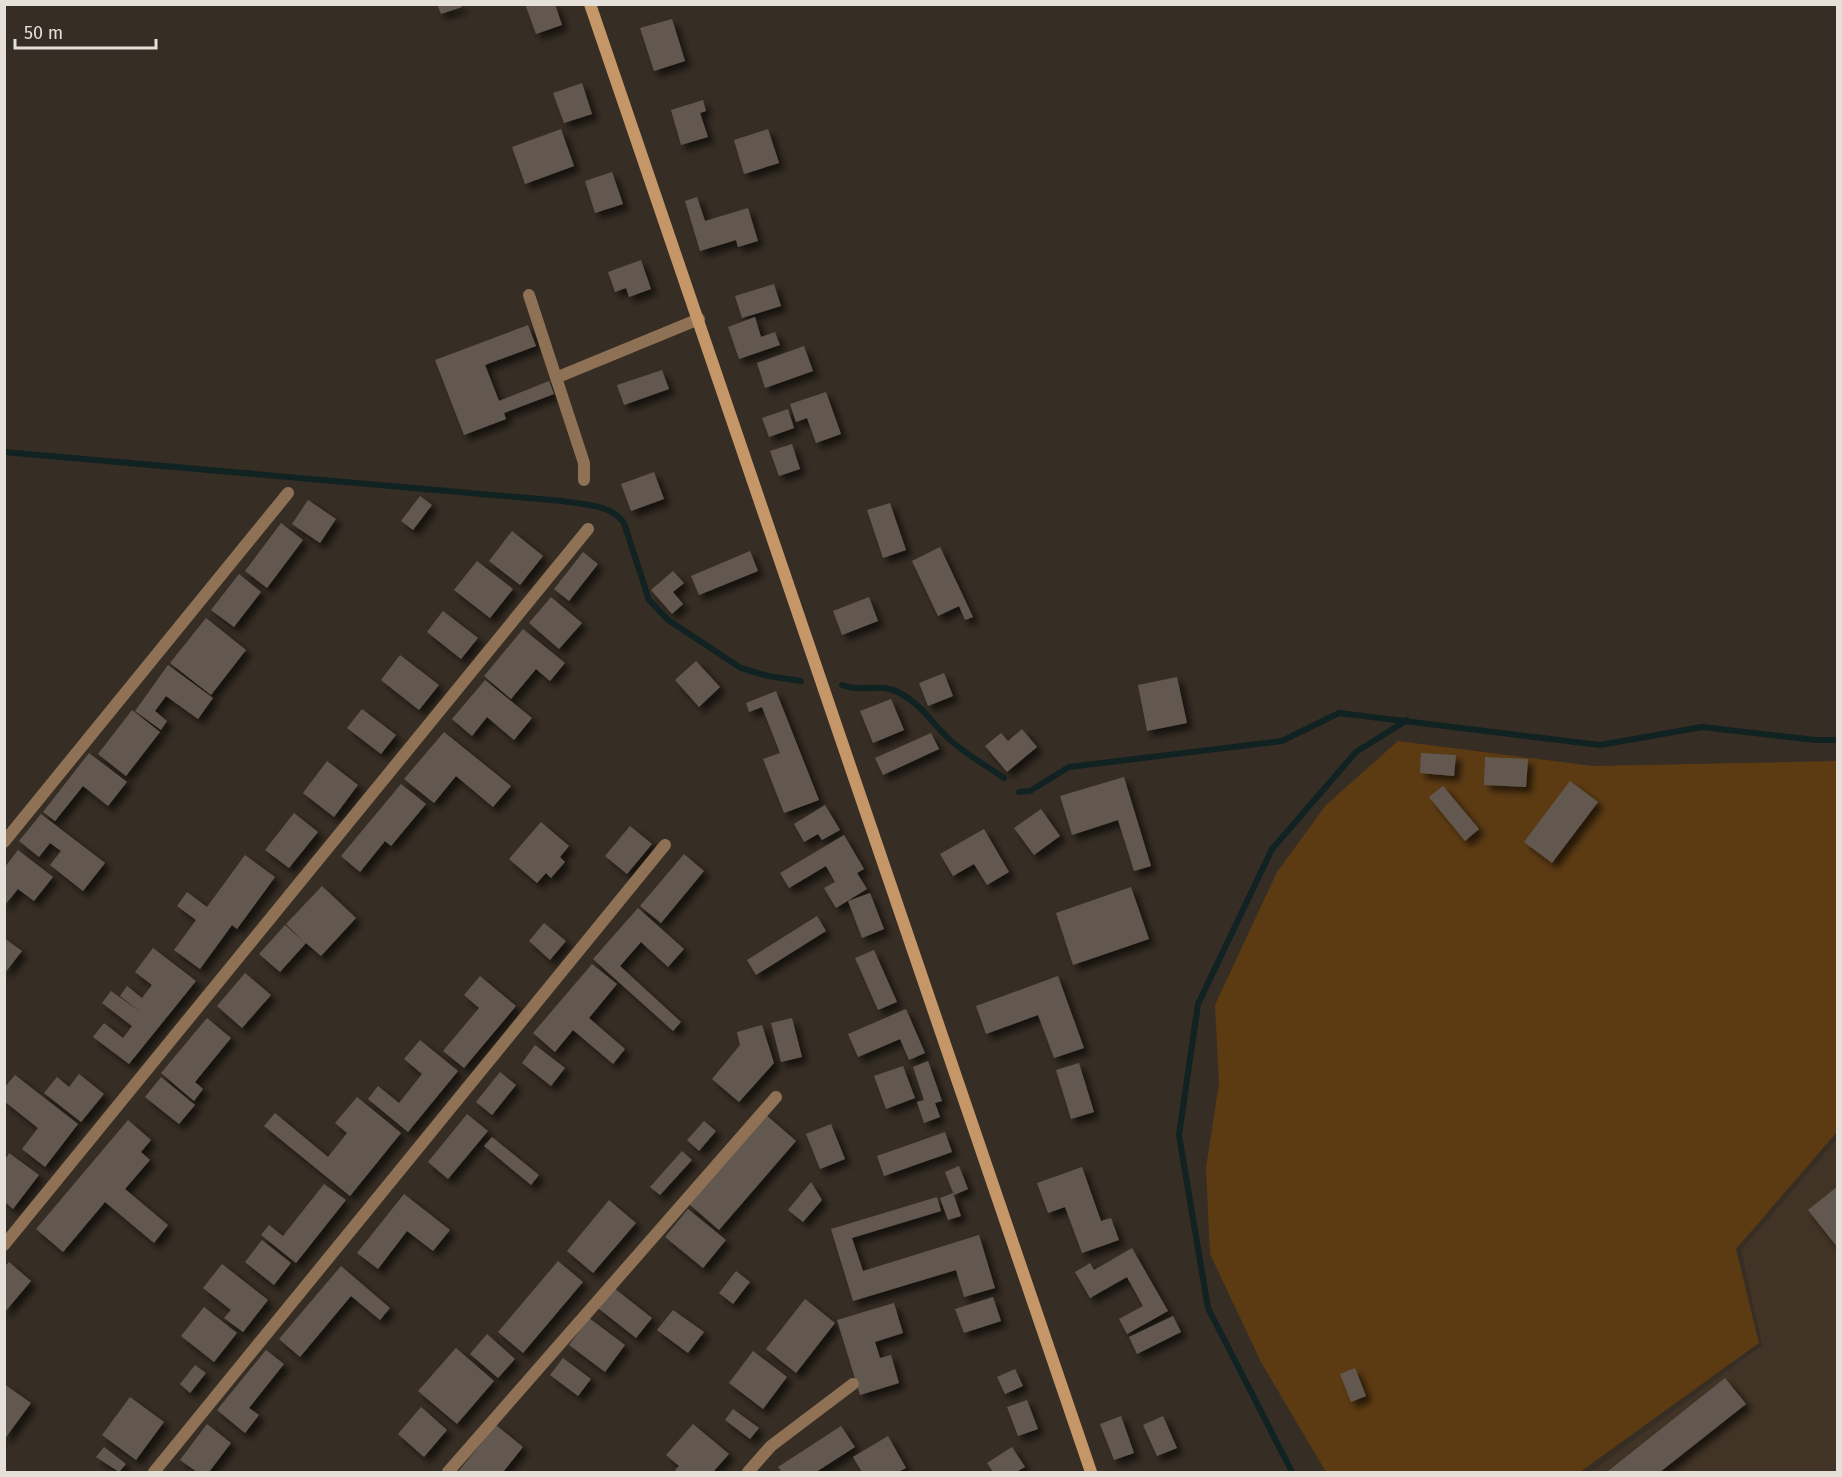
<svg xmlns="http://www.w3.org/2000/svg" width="1842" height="1477" font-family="'Fira Sans',sans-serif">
<defs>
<filter id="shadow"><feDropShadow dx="5.5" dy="5.5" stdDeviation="3" flood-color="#0009"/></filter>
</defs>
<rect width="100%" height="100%" fill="#362d24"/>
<path fill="#413325" d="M1837,1139V1472H1591L1762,1345L1741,1250Z"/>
<path fill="#5c3b13" d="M1398,741L1593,766L1837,761V1132L1736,1249L1759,1343L1580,1472H1326L1261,1362L1210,1254L1206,1168L1219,1083L1215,1005L1277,872L1326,805Z"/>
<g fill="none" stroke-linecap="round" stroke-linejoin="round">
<g stroke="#102222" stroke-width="6">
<path d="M4,452L562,501C584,505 611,504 624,523L649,600L668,620L741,668L768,676L801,681"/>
<path d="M842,685C862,693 879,682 900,693C922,705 930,721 947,737C963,753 986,765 1004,778"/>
<path d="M1019,792L1030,791L1069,767L1282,741L1339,713L1600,745L1702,727L1816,740H1838"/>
<path d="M1292,1472L1208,1308L1179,1135L1198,1004L1272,849L1356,752L1407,720"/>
</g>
</g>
<g fill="#63594f" filter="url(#shadow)">
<path d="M437,4H461L462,7L441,14Z"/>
<path d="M525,4H555L562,25L536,34Z"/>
<path d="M672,19L685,61L654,71L640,28Z"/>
<path d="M582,83L592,114L564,123L553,93Z"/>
<path d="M703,100L706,111L700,113L708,137L681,145L671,110Z"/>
<path d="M561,129L574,166L525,184L512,147Z"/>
<path d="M768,129L779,163L744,174L734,140Z"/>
<path d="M612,172L623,204L595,213L585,181Z"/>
<path d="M697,197L705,221L748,208L758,241L738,247L736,240L700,251L685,201Z"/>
<path d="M641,260L651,289L629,297L626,288L615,292L608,272Z"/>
<path d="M774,284L781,306L742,318L735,296Z"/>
<path d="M755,317L761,337L775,332L780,345L739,359L728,327Z"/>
<path d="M528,325L536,346L485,365L499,401L549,381L554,394L504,413L506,419L464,435L435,360Z"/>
<path d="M804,346L813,371L765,388L757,363Z"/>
<path d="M662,370L669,389L624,405L617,385Z"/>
<path d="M826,392L841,434L816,443L807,418L796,422L790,404Z"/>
<path d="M788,409L794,428L769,437L762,418Z"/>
<path d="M792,444L800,469L779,476L770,451Z"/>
<path d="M654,472L664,499L631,511L621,484Z"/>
<path d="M420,496L432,505L413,530L401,521Z"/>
<path d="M308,500L336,519L320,543L292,524Z"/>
<path d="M890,503L906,550L883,558L867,510Z"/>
<path d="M281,523L303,540L267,588L245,571Z"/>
<path d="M512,531L543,556L520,585L489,561Z"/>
<path d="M940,547L973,617L965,620L959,606L938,616L912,561Z"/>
<path d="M750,551L758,571L699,595L691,576Z"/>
<path d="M583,552L598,564L569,601L554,589Z"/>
<path d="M477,561L513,589L490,618L454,590Z"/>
<path d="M673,571L684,583L673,592L683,604L672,614L651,590Z"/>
<path d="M239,574L261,592L234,627L211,610Z"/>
<path d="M551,597L582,623L559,649L529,623Z"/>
<path d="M869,597L878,621L842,635L833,611Z"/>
<path d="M443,611L478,638L461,659L427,632Z"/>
<path d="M206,618L246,650L211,695L170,663Z"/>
<path d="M523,629L565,663L550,681L536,669L511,699L484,676Z"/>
<path d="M400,655L439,685L419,710L381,680Z"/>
<path d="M696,661L720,687L699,707L675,680Z"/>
<path d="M168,665L213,698L198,719L166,696L155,711L167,721L161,730L135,711Z"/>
<path d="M944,673L953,696L928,706L919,683Z"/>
<path d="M1177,677L1187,723L1147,731L1138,685Z"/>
<path d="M485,680L532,718L514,740L487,717L472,736L452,719Z"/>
<path d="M776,691L819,800L784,813L763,759L780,753L762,707L749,712L746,703Z"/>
<path d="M891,699L904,730L873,743L860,711Z"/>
<path d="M362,709L396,735L381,754L347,728Z"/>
<path d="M132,710L160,732L126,776L98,754Z"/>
<path d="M1022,729L1037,747L1007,772L985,746L1001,733L1008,741Z"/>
<path d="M444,732L511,786L493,807L456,776L434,803L404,779Z"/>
<path d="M931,733L939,749L883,775L875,758Z"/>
<path d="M89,753L127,782L108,806L83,786L55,821L43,812Z"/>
<path d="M1421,753L1456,755L1454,776L1420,773Z"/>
<path d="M1485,757L1528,759L1526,787L1484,785Z"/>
<path d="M327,761L358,785L334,817L303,793Z"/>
<path d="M1124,777L1151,866L1134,871L1118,820L1072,835L1060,796Z"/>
<path d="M1570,781L1598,802L1552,863L1524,842Z"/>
<path d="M401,784L426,804L391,846L385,841L360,872L341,856Z"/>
<path d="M1443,786L1479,829L1465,841L1429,797Z"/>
<path d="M825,805L840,830L822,840L818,834L804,842L794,824Z"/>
<path d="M1041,809L1060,836L1034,855L1014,828Z"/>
<path d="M294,813L318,832L289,868L265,850Z"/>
<path d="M41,814L105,863L83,891L50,865L61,851L50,843L39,857L19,841Z"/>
<path d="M541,822L569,846L560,857L565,862L551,878L546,873L537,883L509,859Z"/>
<path d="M630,826L652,844L627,874L605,856Z"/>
<path d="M984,829L1009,872L987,885L974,864L953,876L940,854Z"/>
<path d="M844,835L864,869L857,873L867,889L836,908L824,888L835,882L826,866L789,888L780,873Z"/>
<path d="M18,850L53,877L34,901L18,889L4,906V868Z"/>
<path d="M684,854L704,871L661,923L640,906Z"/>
<path d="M245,855L275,877L237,929L232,925L200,969L174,950L196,920L177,906L187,892L207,907Z"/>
<path d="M322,886L356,918L321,956L306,943L280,972L259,954L285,925L304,942L286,924Z"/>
<path d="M1131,887L1149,939L1073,965L1056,913Z"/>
<path d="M870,893L884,929L862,938L848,901Z"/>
<path d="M638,908L684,949L668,967L641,942L620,966L681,1022L673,1031L593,959Z"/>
<path d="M817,916L826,931L756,975L747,960Z"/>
<path d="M544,923L566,941L550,960L529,941Z"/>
<path d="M4,938L22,951L4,974Z"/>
<path d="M153,948L196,981L129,1064L93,1037L104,1023L123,1038L132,1026L102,1003L111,991L142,1013L120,996L127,986L142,998L152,985L135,972Z"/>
<path d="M874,950L897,1002L878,1010L855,958Z"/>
<path d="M592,964L617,984L589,1018L625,1049L613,1064L573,1030L555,1052L533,1033Z"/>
<path d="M245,973L271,995L242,1028L217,1006Z"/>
<path d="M480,976L516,1006L464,1068L443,1051L479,1008L464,995Z"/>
<path d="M1058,976L1084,1048L1054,1058L1038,1015L986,1034L976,1006Z"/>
<path d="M906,1009L925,1053L909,1060L900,1039L858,1057L848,1034Z"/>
<path d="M207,1018L231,1038L195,1082L203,1089L194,1101L161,1073Z"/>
<path d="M792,1018L802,1057L781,1062L771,1023Z"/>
<path d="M762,1025L774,1063L739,1102L712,1079L740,1045L737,1032Z"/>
<path d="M420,1040L458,1071L408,1132L368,1099L378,1086L399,1103L422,1074L404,1059Z"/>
<path d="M535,1045L565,1068L551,1086L522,1063Z"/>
<path d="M928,1061L942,1101L935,1103L940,1117L924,1123L917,1102L924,1100L913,1067Z"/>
<path d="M1079,1063L1094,1112L1071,1119L1056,1070Z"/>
<path d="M903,1066L915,1098L886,1109L874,1076Z"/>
<path d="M500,1072L516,1085L492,1115L476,1102Z"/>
<path d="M79,1074L104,1094L81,1122L44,1093L57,1077L69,1087Z"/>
<path d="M15,1075L78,1124L45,1167L22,1149L38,1128L4,1101V1088Z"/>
<path d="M161,1077L195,1105L179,1124L145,1097Z"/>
<path d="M357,1097L401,1133L350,1196L264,1126L275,1113L328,1157L347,1133L335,1123Z"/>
<path d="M467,1114L488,1131L448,1179L428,1162Z"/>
<path d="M765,1114L796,1141L719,1230L689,1204Z"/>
<path d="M128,1120L151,1140L141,1152L150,1160L125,1189L168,1225L154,1243L105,1202L63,1252L36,1229Z"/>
<path d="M704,1121L716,1131L699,1151L687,1140Z"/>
<path d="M831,1124L845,1159L820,1169L806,1134Z"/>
<path d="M945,1132L952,1152L884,1176L877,1156Z"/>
<path d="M492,1137L539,1175L531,1185L484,1146Z"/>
<path d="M682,1151L692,1160L660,1195L650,1187Z"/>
<path d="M9,1153L39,1175L13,1209L5,1202V1160Z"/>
<path d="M959,1166L968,1189L954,1195L945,1172Z"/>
<path d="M1082,1167L1101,1221L1111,1218L1119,1240L1082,1253L1065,1207L1048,1213L1037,1183Z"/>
<path d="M811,1182L822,1200L803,1222L788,1210Z"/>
<path d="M324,1184L346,1200L296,1263L261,1235L269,1225L283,1236Z"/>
<path d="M1838,1186V1248L1808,1210Z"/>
<path d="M953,1193L961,1216L948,1220L940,1198Z"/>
<path d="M404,1194L450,1230L433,1251L407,1231L378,1269L357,1253Z"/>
<path d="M937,1197L941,1211L852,1238L863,1271L979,1235L995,1288L964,1297L956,1270L853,1301L831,1229Z"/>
<path d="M609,1200L636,1223L593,1273L567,1251Z"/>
<path d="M688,1209L726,1240L703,1268L665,1237Z"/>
<path d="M262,1240L291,1263L274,1285L245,1262Z"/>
<path d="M1132,1248L1168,1311L1127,1334L1119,1319L1143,1306L1127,1277L1090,1298L1075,1272L1090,1263L1094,1270Z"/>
<path d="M558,1261L583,1282L523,1353L498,1332Z"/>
<path d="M9,1262L31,1281L4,1313V1267Z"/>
<path d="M222,1264L268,1300L243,1332L224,1318L231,1310L203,1288Z"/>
<path d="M341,1266L390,1308L380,1320L351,1296L300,1357L279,1339Z"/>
<path d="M736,1271L750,1282L733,1304L719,1293Z"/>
<path d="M614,1288L652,1318L636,1338L598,1308Z"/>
<path d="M993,1297L1001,1321L964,1333L955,1309Z"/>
<path d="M805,1299L835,1323L796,1373L766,1349Z"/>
<path d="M894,1303L903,1333L875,1342L880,1358L891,1355L899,1383L860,1395L837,1320Z"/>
<path d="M204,1307L237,1333L214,1362L181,1336Z"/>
<path d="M673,1310L704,1332L688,1353L657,1330Z"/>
<path d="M1173,1316L1181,1332L1137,1354L1129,1337Z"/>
<path d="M589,1318L625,1345L605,1372L569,1345Z"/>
<path d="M487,1334L515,1359L498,1378L470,1354Z"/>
<path d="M456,1348L494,1381L457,1424L418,1391Z"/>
<path d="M266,1350L284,1364L249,1408L259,1415L245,1433L217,1410Z"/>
<path d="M753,1351L787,1377L763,1409L729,1383Z"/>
<path d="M563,1358L591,1379L578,1396L550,1375Z"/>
<path d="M195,1365L206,1373L190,1393L180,1384Z"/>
<path d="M1355,1368L1366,1396L1351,1402L1340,1374Z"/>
<path d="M1015,1369L1023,1386L1005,1394L997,1377Z"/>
<path d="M1725,1378L1746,1404L1660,1472H1607Z"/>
<path d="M4,1384L31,1403L4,1440Z"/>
<path d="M130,1397L164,1422L136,1460L102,1435Z"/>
<path d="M1027,1400L1038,1429L1018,1436L1007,1407Z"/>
<path d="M421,1407L447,1430L424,1457L398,1434Z"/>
<path d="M733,1409L759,1428L750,1439L725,1420Z"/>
<path d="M1121,1416L1134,1453L1114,1460L1100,1424Z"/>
<path d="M1163,1416L1177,1448L1157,1456L1143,1425Z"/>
<path d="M207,1424L231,1443L209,1472H197L180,1460Z"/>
<path d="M693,1424L729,1454L713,1472H677L675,1470L679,1466L666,1455Z"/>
<path d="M496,1425L523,1447L503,1472H458Z"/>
<path d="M841,1426L855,1447L816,1472H782L778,1467Z"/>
<path d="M888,1436L906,1468L898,1472H862L853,1457Z"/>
<path d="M104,1447L126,1464L119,1472L96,1457Z"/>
<path d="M1012,1447L1025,1467L1016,1472H993L987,1463Z"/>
</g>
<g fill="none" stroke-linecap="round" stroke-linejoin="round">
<g stroke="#8f7255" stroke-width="12">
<path d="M529,295L584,463V480"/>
<path d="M558,377L699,319"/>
<path d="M4,842L288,493"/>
<path d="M4,1245L588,529"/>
<path d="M154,1472L665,845"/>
<path d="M448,1472L776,1097"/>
<path d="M748,1472L771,1446L853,1384"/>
</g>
<path stroke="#c59768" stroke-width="12" d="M590,4L1091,1472"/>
</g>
<rect width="1842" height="1477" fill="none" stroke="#e5e0da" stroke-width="12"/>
<path d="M15 39v9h141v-9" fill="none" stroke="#e5e0da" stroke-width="3"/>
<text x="24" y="39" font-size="18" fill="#e5e0da" stroke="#362d24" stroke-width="4.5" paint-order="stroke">50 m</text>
</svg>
